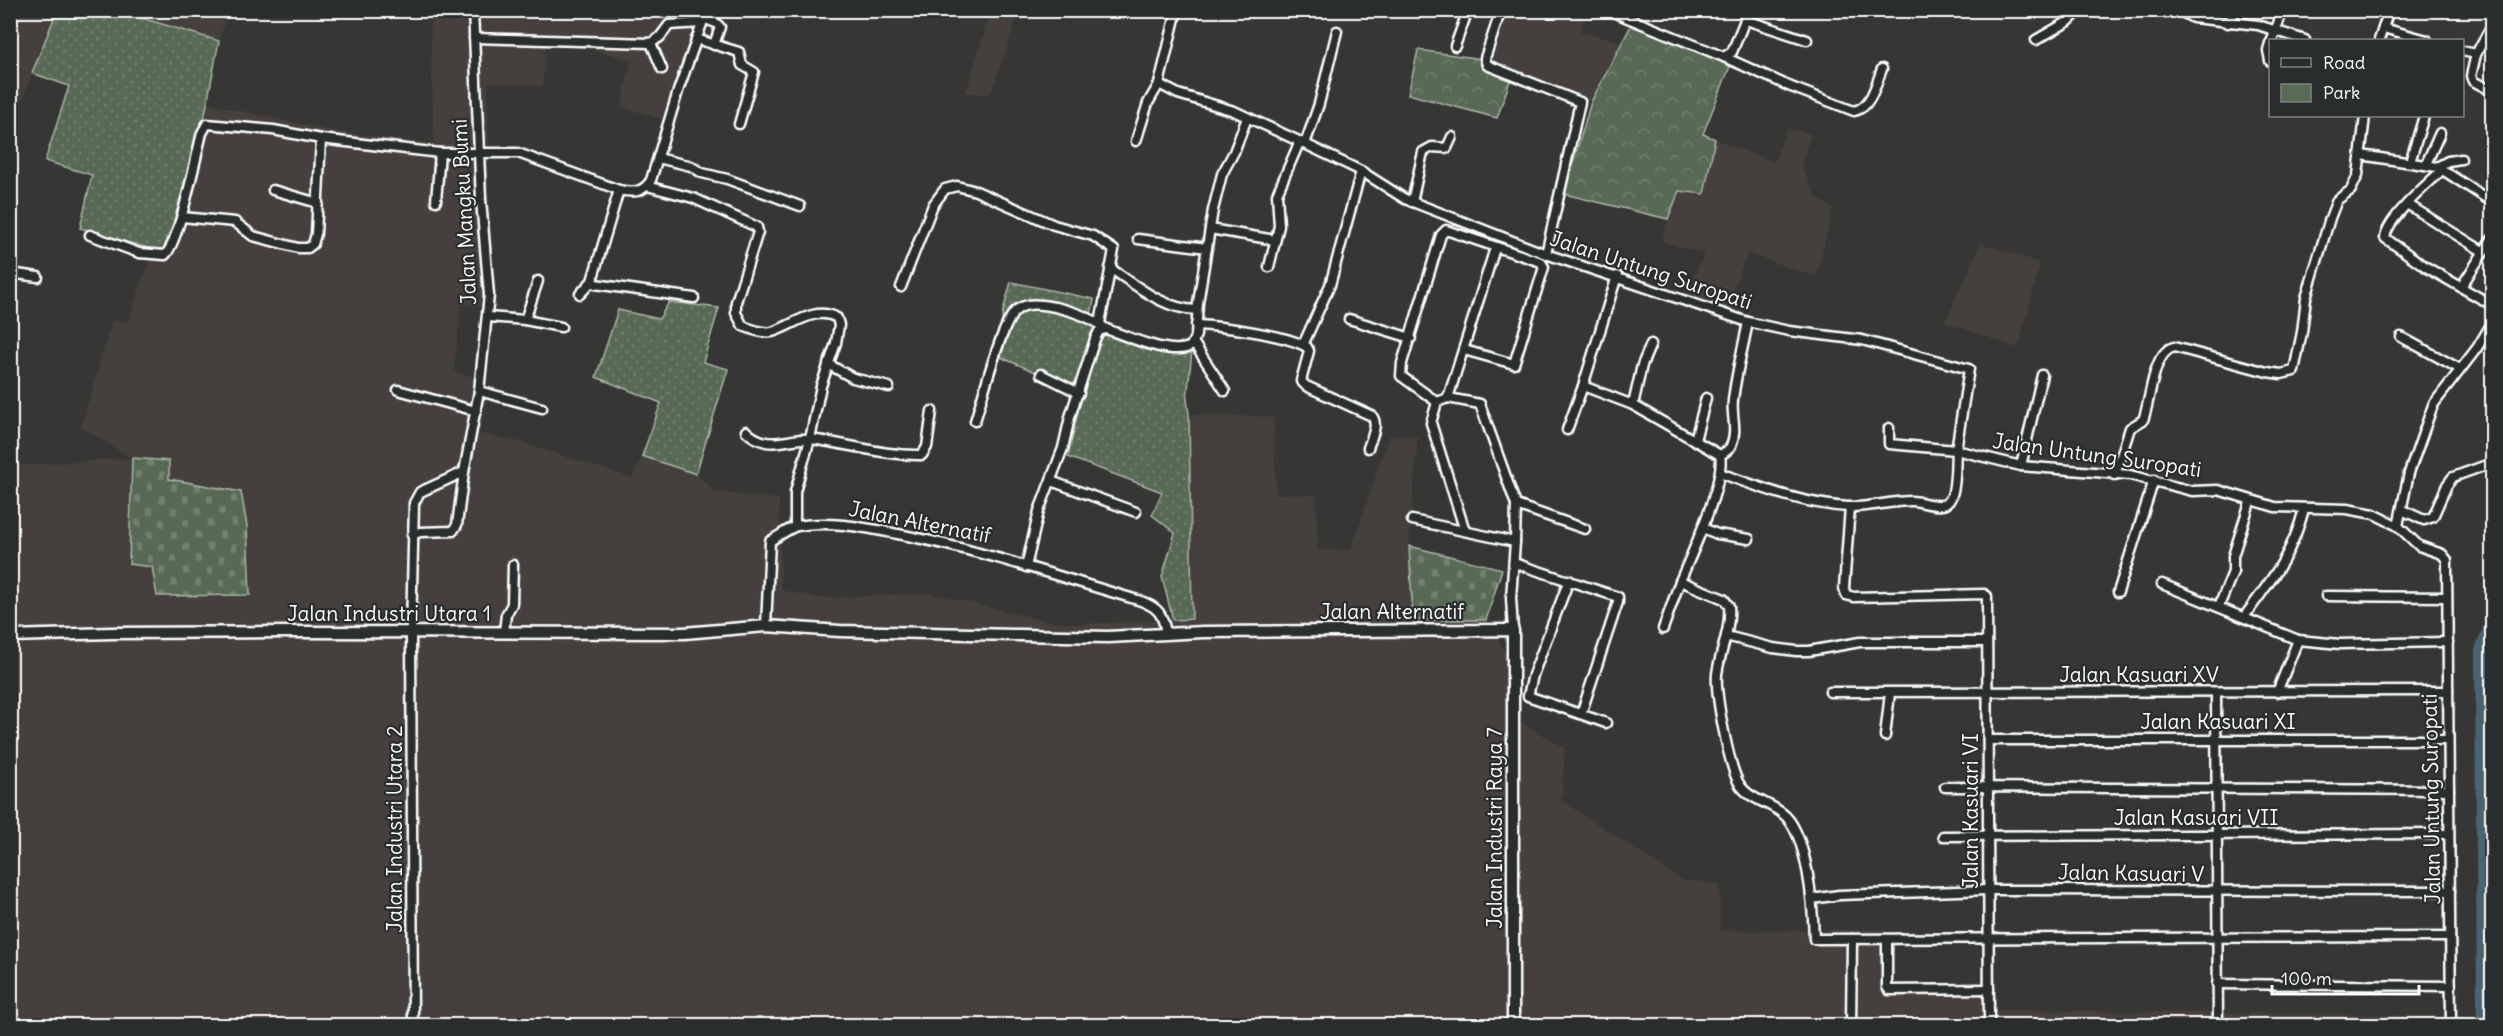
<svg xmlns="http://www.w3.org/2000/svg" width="2503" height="1036" font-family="Delius,sans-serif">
<defs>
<pattern id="green-dots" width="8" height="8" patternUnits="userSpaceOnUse" patternTransform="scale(1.5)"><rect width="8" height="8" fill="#596b54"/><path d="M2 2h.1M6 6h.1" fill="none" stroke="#72816e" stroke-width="1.8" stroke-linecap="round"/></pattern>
<pattern id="forest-crowns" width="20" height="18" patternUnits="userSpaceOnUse" patternTransform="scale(1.5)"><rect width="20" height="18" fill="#596b54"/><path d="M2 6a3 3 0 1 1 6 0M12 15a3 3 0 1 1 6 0" fill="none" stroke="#72816e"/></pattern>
<pattern id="cemetery-stones" width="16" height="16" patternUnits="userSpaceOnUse" patternTransform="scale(1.5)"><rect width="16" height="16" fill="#596b54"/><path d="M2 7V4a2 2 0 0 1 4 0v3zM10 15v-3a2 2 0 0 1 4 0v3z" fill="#72816e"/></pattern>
</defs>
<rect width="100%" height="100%" fill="#363634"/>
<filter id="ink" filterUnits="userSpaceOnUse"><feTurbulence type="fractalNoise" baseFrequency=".0167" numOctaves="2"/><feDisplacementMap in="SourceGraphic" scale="12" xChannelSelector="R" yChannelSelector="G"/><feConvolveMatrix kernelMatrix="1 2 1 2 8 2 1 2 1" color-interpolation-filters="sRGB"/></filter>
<g filter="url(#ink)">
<g fill="#45413c" fill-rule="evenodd">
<path d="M129,10L228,11L219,41L128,14Z"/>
<path d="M991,10L1020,11L990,95L966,92Z"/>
<path d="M11,11H59L18,109L11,104Z"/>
<path d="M430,11H705L666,120L622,107L631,60L547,38L542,86L488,83L489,197L497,309L461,305L454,372L488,380L480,434L517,441L632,478L642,456L696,474L715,492L779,499L781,590L818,598L931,593L1046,621L1080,624L1192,619L1189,414L1273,417L1276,494L1316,495L1318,550H1351L1389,436H1418L1409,546L1414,619L1486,620L1509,657V715L1565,748L1561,800L1682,880L1720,884V931L1886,929L1889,991L1996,990V1010L2471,1016V1025H11L10,466L131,458L81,427L112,321H129L149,261L171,255L185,218L207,103L331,131L434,144ZM247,526L157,596L152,567L129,564Z"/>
<path d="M1497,11H1585L1580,32L1622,42L1591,102L1512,75L1482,59Z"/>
<path d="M1787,128L1811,134L1801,166L1816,197L1833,208L1816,277L1747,253L1725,311L1685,297L1704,254L1661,241L1679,190L1704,194L1715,139L1774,162Z"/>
<path d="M1981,243L2040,263L2018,348L1945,322Z"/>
</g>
<g fill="url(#green-dots)" stroke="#acb5aa" stroke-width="1.5">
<path d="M57,11H129L128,14L219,41L185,218L171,255L80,228L92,175L45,161L69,86L32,73Z"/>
<path d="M1011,282L1094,299L1089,325L1192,351L1187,399L1189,414L1192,619L1173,620L1162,577L1175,533L1152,515L1162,492L1068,457L1082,392L998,356L1003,311Z"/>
<path d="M669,302L719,308L703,362L728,369L696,474L642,456L661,403L596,377L618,310L659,319Z"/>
</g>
<g fill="url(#forest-crowns)" stroke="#acb5aa" stroke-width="1.5">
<path d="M1635,18L1733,59L1703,134L1715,139L1704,194L1679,191L1668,219L1564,194L1591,102Z"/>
<path d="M1418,50L1482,59L1512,75L1497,118L1408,94Z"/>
</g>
<g fill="url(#cemetery-stones)" stroke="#acb5aa" stroke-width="1.5">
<path d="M132,458L169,461V479L241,492L247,526L250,595L157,596L152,567L129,564Z"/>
<path d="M1409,546L1502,569L1486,620H1413Z"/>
</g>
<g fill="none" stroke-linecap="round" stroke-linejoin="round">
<path stroke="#4c6470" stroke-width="18" d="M2486,1026L2484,651L2492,629"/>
<defs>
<g id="minor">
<path d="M1177,10L1159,84L1178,94L1234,111L1305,144L1361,171L1405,199L1546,254L1748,322L1789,331L1862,340L1969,369L1956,450L2021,466L2130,475L2192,491L2218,490L2275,507L2347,509L2374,514L2398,526L2419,546L2442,554L2447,560L2451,1026"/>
<path d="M1501,10L1485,58L1487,65L1580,102L1546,254"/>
<path d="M1608,10L1724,57L1732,52L1749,10"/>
<path d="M2178,10L2193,18L2258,25L2305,40"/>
<path d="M703,18L716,23L720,27L714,45"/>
<path d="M1746,20L1807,40"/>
<path d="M2228,23L2236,10"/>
<path d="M2492,25L2476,54L2471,76L2473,81L2492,91"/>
<path d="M2383,28L2427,40"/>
<path d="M474,38L651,43L660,37L669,25L702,23"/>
<path d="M696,39L739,52L742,65L754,72L739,124"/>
<path d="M2036,40L2069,21L2080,10"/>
<path d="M2272,40L2283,10"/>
<path d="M2379,40L2389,10"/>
<path d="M651,43L662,69"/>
<path d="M2270,43L2268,50L2270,61"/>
<path d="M1455,46L1468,10"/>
<path d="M2462,51L2476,54"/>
<path d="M1724,57L1791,87L1854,111C1871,108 1876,84 1882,69"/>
<path d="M1136,141L1148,103L1159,84"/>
<path d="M1305,144L1319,104L1337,31"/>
<path d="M2361,155L2437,167L2448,161L2461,159"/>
<path d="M658,158L691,166L702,173L727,179L800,206"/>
<path d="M2410,162L2424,116"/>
<path d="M2426,164L2440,133"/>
<path d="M2438,167L2492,202"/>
<path d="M2442,170C2428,184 2387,218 2385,238L2426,267L2492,305"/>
<path d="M647,186L693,198L757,227L758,232L736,302V313L743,326C751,329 763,334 772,332C793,326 814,305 837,318L839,325L836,343L821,386L810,439L795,492V526"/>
<path d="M273,190L318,203"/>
<path d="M436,201L440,153"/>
<path d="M1412,202L1423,152L1432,147L1447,148L1452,137"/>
<path d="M2407,204L2484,252"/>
<path d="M182,217L235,222L253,236L298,248H308L313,244L316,234L321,139"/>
<path d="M1210,229L1275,240"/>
<path d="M90,235L139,253L165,255C179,243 196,156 202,133L207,124L273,130L321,139L440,153H518L619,190C633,193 643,193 651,180L679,88L707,10"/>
<path d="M1138,239L1207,248"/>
<path d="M1269,267L1279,226L1277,194L1299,143"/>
<path d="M1110,268C1137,286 1163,309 1197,310"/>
<path d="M10,273L38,277"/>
<path d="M1617,276L1583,386L1633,405L1720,455C1726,480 1691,556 1680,581L1724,599L1729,606C1731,629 1720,652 1717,674C1715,695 1728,757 1736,777C1744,799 1765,800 1782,813C1808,832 1813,908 1814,939L2450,937"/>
<path d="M592,281L595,284L694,298"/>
<path d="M901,287L933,205L945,189L957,186L976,191L1054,225L1093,236L1114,250L1100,323"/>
<path d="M2461,287L2492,239"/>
<path d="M580,294L592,281L619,190"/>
<path d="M488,317L525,320L561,327"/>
<path d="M1349,319L1411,338"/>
<path d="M525,320L538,281"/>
<path d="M1196,325C1222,326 1286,335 1307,347L1309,351L1301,381L1306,386L1372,416C1379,425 1371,438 1368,448"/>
<path d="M2401,337L2460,369"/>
<path d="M1193,342L1225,391"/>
<path d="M1303,345L1330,285L1361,171"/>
<path d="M1464,350L1514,364L1544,267L1541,262L1446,230L1441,235L1402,363L1401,376L1437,402L1448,398L1480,404L1516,505L1515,542"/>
<path d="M828,364L853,378L889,387"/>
<path d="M1041,374L1079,393"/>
<path d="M398,390L476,411"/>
<path d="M479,391L542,408"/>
<path d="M1448,398L1495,248"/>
<path d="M1437,402L1431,423L1465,531"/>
<path d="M1633,405L1642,365L1651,344"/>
<path d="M975,421C982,400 1002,318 1018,309C1029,302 1043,305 1055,307C1072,311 1092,317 1106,329C1127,336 1171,357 1191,346L1196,335L1198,303L1213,210L1222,174L1234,152L1247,118"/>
<path d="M1567,430L1583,386"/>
<path d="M746,431C752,437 757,440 766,442C781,445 796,437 811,439C849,444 884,456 922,455L927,447L932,411"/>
<path d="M1695,440L1706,398"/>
<path d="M1720,455C1724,453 1729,450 1731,446C1738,430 1731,416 1733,400C1736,374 1743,348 1748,322"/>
<path d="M2021,466L2042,375"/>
<path d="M1720,473C1761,488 1803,504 1848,507C1868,508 1890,501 1912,501C1921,501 1939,509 1947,503C1957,496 1955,462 1956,450L1889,444V428"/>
<path d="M2115,475L2130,428L2143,420C2151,401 2152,352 2174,347L2267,372L2281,374L2294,371L2302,332L2306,298L2330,218L2337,200L2351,190L2358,175L2365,116"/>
<path d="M1051,481L1136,512"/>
<path d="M1516,505L1585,529"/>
<path d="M1850,507L1844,588L1846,595L1854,597L1984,594L1987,596L1989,1026"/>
<path d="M2402,510L2424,520L2433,517L2447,485L2453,477L2492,463"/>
<path d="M1412,520L1515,542L1511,598L1513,630"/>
<path d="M2398,526L2409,473L2433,405L2477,348L2492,323"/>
<path d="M1703,528L1717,534L1749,539"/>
<path d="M412,535L420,532L453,531L457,525L464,472L479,391L489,295L481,200L473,10"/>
<path d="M1514,563L1618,597V602L1581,714"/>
<path d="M1026,567L1039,511L1063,448L1070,417L1095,339L1099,331L1106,329"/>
<path d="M1569,580L1533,675L1528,696L1606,723"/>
<path d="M2162,584L2298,640L2277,692"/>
<path d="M2118,592L2154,480"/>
<path d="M2326,596L2447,597"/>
<path d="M2219,606L2233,572V556L2250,502"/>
<path d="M2244,617C2272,579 2292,555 2304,509"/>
<path d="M766,626L770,541C776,538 791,527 797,526C830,520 866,528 898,534C980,550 1060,577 1141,601C1159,608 1163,614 1166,634"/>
<path d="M1663,629L1680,581"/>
<path d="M504,632L506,615L512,604L513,565"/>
<path d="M1726,636L1773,648L1796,651H1809L1860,642H1987"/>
<path d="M2298,640L2340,644L2448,642"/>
<path d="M1830,692L2448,691"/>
<path d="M2216,692L2218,1026"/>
<path d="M1885,736L1890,693"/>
<path d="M1988,740H2448"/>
<path d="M1945,787L2449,790"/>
<path d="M1943,836L2449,834"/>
<path d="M1812,899L1839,895L1988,890L2450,891"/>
<path d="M1887,940V987L1889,990L1989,989"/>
<path d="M2217,984L2451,986"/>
<path d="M413,1026L411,632L414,503L420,492L464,472"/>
<path d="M1851,1026L1852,939"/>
</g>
<path id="tertiary" d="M10,636L112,633L296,632L684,633L766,626L840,631L1108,637L1203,632L1513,630V1026"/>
</defs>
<use href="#minor" stroke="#fff" stroke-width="13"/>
<use href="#tertiary" stroke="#fff" stroke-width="15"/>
<use href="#minor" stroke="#2a2d2e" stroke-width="8"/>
<use href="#tertiary" stroke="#2a2d2e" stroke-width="10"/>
</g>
</g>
<g text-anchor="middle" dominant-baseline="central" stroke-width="4.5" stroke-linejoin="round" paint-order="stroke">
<g font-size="21" fill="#fff" stroke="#2a2d2e">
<text transform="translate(464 212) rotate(-93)">Jalan Mangku Bumi</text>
<text transform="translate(1651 270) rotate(18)">Jalan Untung Suropati</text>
<text transform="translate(2097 455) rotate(8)">Jalan Untung Suropati</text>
<text transform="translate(920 522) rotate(11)">Jalan Alternatif</text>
<text x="1392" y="611">Jalan Alternatif</text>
<text x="389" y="613">Jalan Industri Utara 1</text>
<text x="2139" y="674">Jalan Kasuari XV</text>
<text x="2218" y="721">Jalan Kasuari XI</text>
<text transform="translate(2431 799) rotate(-91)">Jalan Untung Suropati</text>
<text transform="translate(1970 811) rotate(-90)">Jalan Kasuari VI</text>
<text x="2196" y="817">Jalan Kasuari VII</text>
<text transform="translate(1494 828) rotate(-90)">Jalan Industri Raya 7</text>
<text transform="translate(394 829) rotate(-90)">Jalan Industri Utara 2</text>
<text transform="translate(2131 873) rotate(1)">Jalan Kasuari V</text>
</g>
</g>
<rect width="2503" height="1036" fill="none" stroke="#2a2d2e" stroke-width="36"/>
<rect x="18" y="18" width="2467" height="1000" fill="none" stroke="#fff" stroke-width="2" filter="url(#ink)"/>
<rect x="2269" y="39" width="195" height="78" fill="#2a2d2e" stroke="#7f8182" stroke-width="1.5"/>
<rect x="2281" y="58" width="30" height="9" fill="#2a2d2e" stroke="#7f8182" stroke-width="1.5"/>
<text x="2323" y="69" font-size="18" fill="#ffffff">Road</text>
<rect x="2281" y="84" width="30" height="18" fill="#596b54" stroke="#7f8182" stroke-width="1.5"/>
<text x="2323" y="99" font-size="18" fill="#ffffff">Park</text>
<path d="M2272 985v9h147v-9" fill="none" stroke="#ffffff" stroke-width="3"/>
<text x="2281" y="985" font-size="18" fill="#ffffff" stroke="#2a2d2e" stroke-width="4.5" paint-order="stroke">100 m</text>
</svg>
